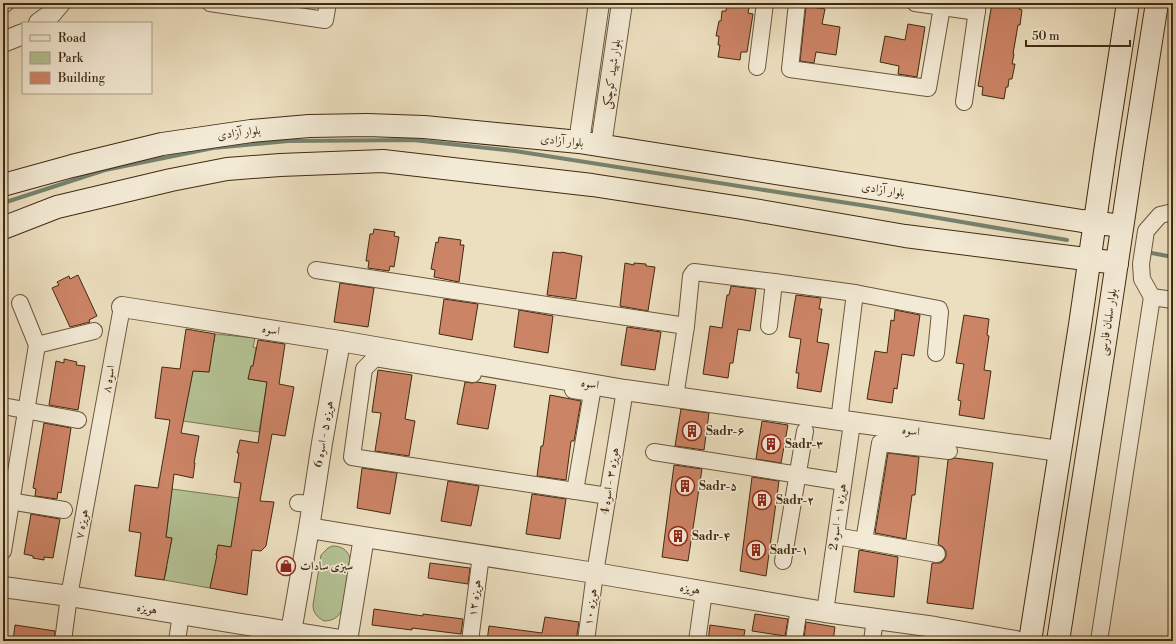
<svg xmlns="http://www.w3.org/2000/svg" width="1176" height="644" font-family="'Libre Bodoni',Amiri,serif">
<rect width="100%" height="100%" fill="#ecdfbf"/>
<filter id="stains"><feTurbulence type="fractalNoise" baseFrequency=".005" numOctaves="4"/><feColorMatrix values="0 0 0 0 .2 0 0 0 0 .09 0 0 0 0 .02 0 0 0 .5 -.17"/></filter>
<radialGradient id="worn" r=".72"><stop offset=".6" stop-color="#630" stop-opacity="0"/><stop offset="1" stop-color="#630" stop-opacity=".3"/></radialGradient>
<g fill="#b4c294" stroke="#7a7652">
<path d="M215,334L255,338L253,347L256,348L253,366L251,367L248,379L267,382L259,432L183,421L193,371L209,372L211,360L207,359L209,342H214Z"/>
<path d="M172,489L239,498L231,547L218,545L216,555L221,556L213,574L210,588L164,580L167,567L163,566L167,548L170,547L172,538L166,537L169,514L165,512L170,504Z"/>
<path d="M332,546C341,546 347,549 350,558L343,607C340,616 334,621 324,621C317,617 313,613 313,605L321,555L328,548Z"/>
</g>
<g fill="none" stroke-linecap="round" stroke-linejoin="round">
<g stroke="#76826f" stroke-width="4">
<path d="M3,203L105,170L213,148L288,141L413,140L515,151L886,209L1067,240"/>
<path d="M1146,252L1173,257"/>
</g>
</g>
<g fill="#cc8466" stroke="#412a11">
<path d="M275,3H311L310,8Z"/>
<path d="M727,3H750L748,13L753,14L747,52H741L740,60L718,57L720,45H718L719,36H716L719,21H721L722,11H726Z"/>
<path d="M992,3H1020L1019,9L1022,10L1020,25H1018L1013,54H1014L1012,64H1015L1012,79H1009L1008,87H1006L1004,99L982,95L983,87L978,86Z"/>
<path d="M806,6L825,9L822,24L840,27L836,55L816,52L814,63L800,61Z"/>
<path d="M908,24L925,27L917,77L898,74L899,66L880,62L885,36L905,40Z"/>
<path d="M374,229L395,232L394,236L399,237L394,267L390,266L389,271L368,268L369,261H366L370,234H373Z"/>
<path d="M439,237L461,240L460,245H464L459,282L434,277L435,270L431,269L436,242L438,243Z"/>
<path d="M553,252L561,253V252L582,256L576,299L547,295Z"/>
<path d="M625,263L634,265V263L646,264V266L655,267L648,311L620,306Z"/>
<path d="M78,275L97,316L89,320L90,322L70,327L52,288L59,285L57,282L69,276L70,279Z"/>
<path d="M340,283L374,288L368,327L334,322Z"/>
<path d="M731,286L756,289L750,331L738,329L733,363H730L728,378L703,374L710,326L722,328L727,295H729Z"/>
<path d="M796,295L821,298L819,309H822L817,342L829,344L821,392L797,388L799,373H796L801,339L789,337Z"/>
<path d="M444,299L478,304L472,340L439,334Z"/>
<path d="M519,310L553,316L548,353L514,347Z"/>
<path d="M895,310L920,315L914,356L902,354L897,389L894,388L892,403L867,399L875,351L887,353L891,320L894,321Z"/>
<path d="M964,315L989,319L987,335L989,336L984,370L991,371L984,419L959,415L961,401L958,400L964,364L956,363Z"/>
<path d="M627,327L661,332L655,370L621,365Z"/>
<path d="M186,329L215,334L209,372L193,371L181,433L199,436L194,463H195L193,478L174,474L166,537L172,538L164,580L135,576L141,533L129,531L135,485L158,488L170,420L155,418L162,367L180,369Z"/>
<path d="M258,340L285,344L279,384L294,387L285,436L272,434L260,501L274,502L266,546L261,551L252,550L247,595L210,588L217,555H216L218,545L231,547L241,483L234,482L239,453H237L240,440L258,443L267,382L248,379L251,366H253Z"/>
<path d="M64,359L77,362L76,365L85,366L78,410L49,405L56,361L64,363Z"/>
<path d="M378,370L412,375L405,419L415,421L409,456L375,451L381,413L372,412Z"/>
<path d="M465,382L472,383L477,382L496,385L488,429L457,424Z"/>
<path d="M550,395L581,401L574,441H571L566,480L537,476L541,446H543Z"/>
<path d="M681,409L709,413L704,450L675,446Z"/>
<path d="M762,421L788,425L781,463L756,459Z"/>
<path d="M44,423L71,428L61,493L58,492L57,499L35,496L36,489L33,488Z"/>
<path d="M888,453L919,457L915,495H912L906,539L875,533Z"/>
<path d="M955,458L993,463L973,609L927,603L932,563H941L944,560L946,556V551L943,547L938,544L948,460Z"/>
<path d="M674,465L702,469L688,561L662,557Z"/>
<path d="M362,468L397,473L390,514L357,508Z"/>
<path d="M752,477L779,481L766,576L740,571Z"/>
<path d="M448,481L479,486L471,526L441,521Z"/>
<path d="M532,494L566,499L560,539L526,534Z"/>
<path d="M31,514L60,519L53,558L44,557V560L33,558V556L24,554Z"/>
<path d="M859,550L898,557L894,597L854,592Z"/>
<path d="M430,563L470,568L468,584L428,578Z"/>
<path d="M374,609L423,616V614L463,619L461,634L412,628V630L372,625Z"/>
<path d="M755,614L788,619L785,636L752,631Z"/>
<path d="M545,617L579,622L576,641H487L489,626L542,633Z"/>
<path d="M806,622L835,627L833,641H814L804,639Z"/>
<path d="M15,625L55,631L54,641H13Z"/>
<path d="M710,625L745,630L743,641H708Z"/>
</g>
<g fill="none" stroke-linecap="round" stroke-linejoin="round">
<defs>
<g id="minor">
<path d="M210,3L325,20L328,3"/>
<path d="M797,3L790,69L928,88L942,7"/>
<path d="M915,3L977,12"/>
<path d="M3,5L6,3"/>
<path d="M757,67L765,3"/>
<path d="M964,102L978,3"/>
<path d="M316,270L686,326"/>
<path d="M1152,297L1142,279L1141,264L1146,231L1160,215L1173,212"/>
<path d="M20,303L37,345L94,331"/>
<path d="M769,326L774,282L855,293"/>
<path d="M473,374L375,358L364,369L352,457L608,496"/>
<path d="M573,390L592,393L575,491"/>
<path d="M675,397L686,326L691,276L694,272L774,282"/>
<path d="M3,406L78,420"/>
<path d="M839,421L855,293L939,309L940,312L936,353"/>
<path d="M654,452L843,482"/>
<path d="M3,500L64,510"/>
<path d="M298,503L313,504"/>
<path d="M836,536L937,554"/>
<path d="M864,541L880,443L949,451"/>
<path d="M3,551L37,345"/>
<path d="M783,561L805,431"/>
<path d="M825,612L852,423"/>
<path d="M63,641L69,596L122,307"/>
<path d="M177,641L181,614"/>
<path d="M470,641L481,555"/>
<path d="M586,641L595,573L625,390"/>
<path d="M697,641L704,592"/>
<path d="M794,641L799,607"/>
<path d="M872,641L875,619"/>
<path d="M933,641L935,627"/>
<path d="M1099,641L1152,297L1173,300"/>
</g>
<g id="tertiary">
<path d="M39,23L49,16L60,3"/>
<path d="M3,42L23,34"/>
<path d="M579,142L599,3"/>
<path d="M601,145L622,3"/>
<path d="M122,307L340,341L625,390L1059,451"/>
<path d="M309,528L322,443L340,341"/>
<path d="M364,537L347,641L291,632L309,528L364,537L595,573L825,612L935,627L1016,641"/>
<path d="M3,587L69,596L291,632"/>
</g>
<g id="secondary">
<path d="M3,185L72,166L162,144L251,131L309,126L367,125L424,127L579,142L1082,221L1122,226"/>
<path d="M3,228L57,207L171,180L227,169L280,165L383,161L592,185L742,208L905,236L1117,263"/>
<path d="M1030,641L1080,325L1105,152L1128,3"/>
<path d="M1058,641L1107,329L1133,155L1157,3"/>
</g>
</defs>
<use href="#minor" stroke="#6c573c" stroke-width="18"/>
<use href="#tertiary" stroke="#6c573c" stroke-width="22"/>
<use href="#secondary" stroke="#412a11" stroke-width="24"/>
<use href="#minor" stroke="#f3ead5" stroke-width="16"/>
<use href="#tertiary" stroke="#f3ead5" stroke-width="20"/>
<use href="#secondary" stroke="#f3ead5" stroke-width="22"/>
</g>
<defs>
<symbol id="building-ring" viewBox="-11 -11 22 22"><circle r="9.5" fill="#f3ead5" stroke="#8f2418" stroke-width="1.5"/><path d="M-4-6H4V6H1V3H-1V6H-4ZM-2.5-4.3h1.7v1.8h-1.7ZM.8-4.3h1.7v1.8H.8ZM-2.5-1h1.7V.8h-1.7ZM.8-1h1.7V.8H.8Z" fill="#8f2418"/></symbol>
<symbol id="shop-ring" viewBox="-11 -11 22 22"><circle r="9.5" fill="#f3ead5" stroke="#8f2418" stroke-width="1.5"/><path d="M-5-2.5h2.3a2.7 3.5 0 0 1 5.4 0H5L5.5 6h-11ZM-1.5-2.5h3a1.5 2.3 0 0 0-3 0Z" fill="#8f2418"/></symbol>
</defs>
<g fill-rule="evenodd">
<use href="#building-ring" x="681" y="420" width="22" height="22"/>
<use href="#building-ring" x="760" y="433" width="22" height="22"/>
<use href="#building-ring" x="674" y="475" width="22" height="22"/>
<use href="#building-ring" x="751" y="489" width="22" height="22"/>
<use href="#building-ring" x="667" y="525" width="22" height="22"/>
<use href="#building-ring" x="745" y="539" width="22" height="22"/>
<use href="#shop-ring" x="275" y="555" width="22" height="22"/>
</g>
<g text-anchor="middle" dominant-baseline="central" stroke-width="3.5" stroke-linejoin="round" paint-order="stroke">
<g font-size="12" fill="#412a11" stroke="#f3ead5">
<text transform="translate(612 74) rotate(-82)">بلوار شهید کوچکی</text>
<text transform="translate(239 133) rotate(-7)">بلوار آزادی</text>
<text transform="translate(562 141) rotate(6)">بلوار آزادی</text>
<text transform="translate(883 190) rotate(9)">بلوار آزادی</text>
<text transform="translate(1108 322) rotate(-81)">بلوار سلمان فارسی</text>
<text transform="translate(271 330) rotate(9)">اسوه</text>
<text transform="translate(109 379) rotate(-80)">اسوه ۸</text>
<text transform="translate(590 384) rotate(10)">اسوه</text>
<text transform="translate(911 431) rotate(8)">اسوه</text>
<text transform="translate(324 434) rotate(-80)">هویزه ۵ - اسوه 6</text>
<text transform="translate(610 481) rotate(-81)">هویزه ۳ - اسوه 4</text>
<text transform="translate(838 517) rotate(-82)">هویزه ۱ - اسوه 2</text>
<text transform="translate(82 524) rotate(-79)">هویزه ۷</text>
<text transform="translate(690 589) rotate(10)">هویزه</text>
<text transform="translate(475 598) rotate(-82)">هویزه ۱۲</text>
<text transform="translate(591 607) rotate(-82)">هویزه ۱۰</text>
<text transform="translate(147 609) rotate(9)">هویزه</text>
</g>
<g font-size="12" font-weight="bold" fill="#412a11" stroke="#f3ead5" text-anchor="start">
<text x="706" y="431">Sadr-۶</text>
<text x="785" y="444">Sadr-۳</text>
<text x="699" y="486">Sadr-۵</text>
<text x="776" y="500">Sadr-۲</text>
<text x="692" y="536">Sadr-۴</text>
<text x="770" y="550">Sadr-۱</text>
<text x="300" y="566">سبزی سادات</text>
</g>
</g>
<rect width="1176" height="644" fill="none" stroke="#ecdfbf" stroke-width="16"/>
<rect x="4" y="4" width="1168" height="636" fill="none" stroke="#412a11" stroke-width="2"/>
<rect x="8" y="8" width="1160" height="628" fill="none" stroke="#412a11"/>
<rect x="22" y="22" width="130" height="72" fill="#f3ead5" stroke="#ac9d87"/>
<rect x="30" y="35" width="20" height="6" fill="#f3ead5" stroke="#ac9d87"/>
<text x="58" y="42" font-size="12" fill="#412a11">Road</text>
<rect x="30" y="52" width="20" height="12" fill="#b4c294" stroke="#ac9d87"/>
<text x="58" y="62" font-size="12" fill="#412a11">Park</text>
<rect x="30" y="72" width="20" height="12" fill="#cc8466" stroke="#ac9d87"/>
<text x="58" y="82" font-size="12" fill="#412a11">Building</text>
<path d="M1026 40v6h104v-6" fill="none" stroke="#412a11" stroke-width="2"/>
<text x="1032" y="40" font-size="12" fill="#412a11" stroke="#f3ead5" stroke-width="3" paint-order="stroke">50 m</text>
<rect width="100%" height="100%" filter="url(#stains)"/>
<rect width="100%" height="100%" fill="url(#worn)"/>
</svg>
